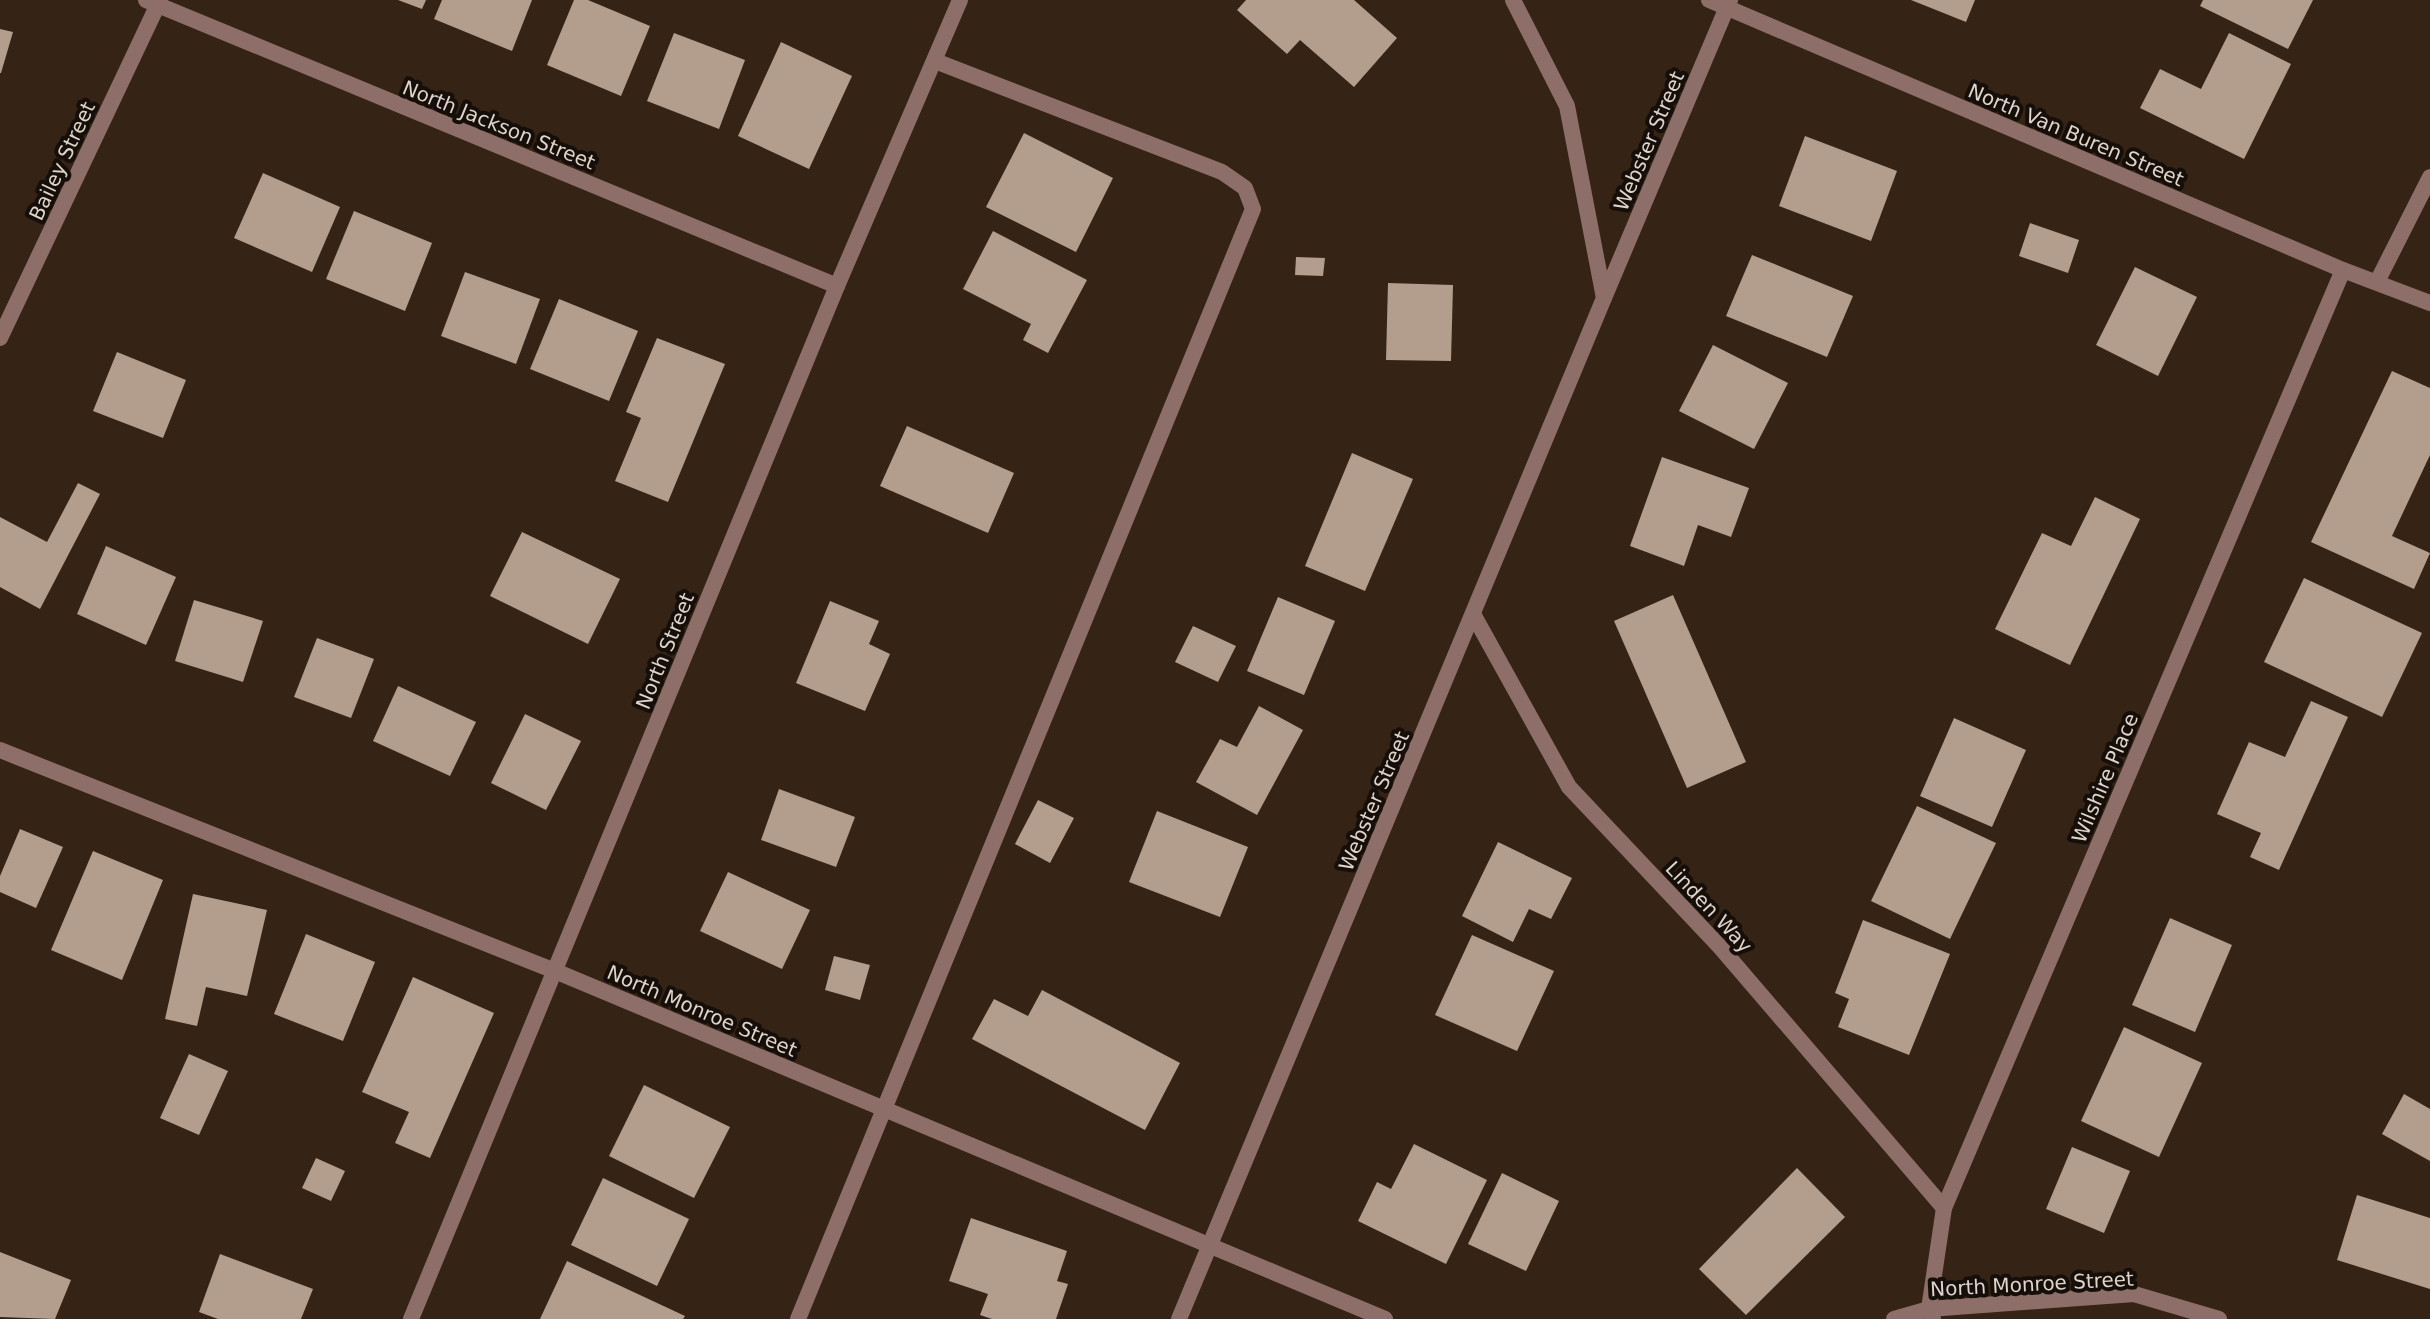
<svg xmlns="http://www.w3.org/2000/svg" width="2430" height="1319" font-family="'DejaVu Sans',sans-serif">
<rect width="100%" height="100%" fill="#352416"/>
<g fill="#b39e8d">
<path d="M398,0H426L422,9Z"/>
<path d="M442,0H532L512,51L434,19Z"/>
<path d="M574,0H588L650,26L621,96L547,65Z"/>
<path d="M1246,0H1354L1397,38L1354,87L1300,40L1287,54L1237,10Z"/>
<path d="M1911,0H1975L1966,22Z"/>
<path d="M2203,0H2313L2288,49L2200,6Z"/>
<path d="M0,29L13,32L1,73H0Z"/>
<path d="M674,33L745,60L719,129L647,101Z"/>
<path d="M2229,33L2291,64L2244,159L2140,108L2160,69L2201,89Z"/>
<path d="M781,42L852,76L809,169L738,136Z"/>
<path d="M1024,133L1113,178L1076,252L986,207Z"/>
<path d="M1805,136L1897,171L1871,241L1779,206Z"/>
<path d="M263,173L340,207L312,272L234,238Z"/>
<path d="M354,211L432,243L405,311L326,279Z"/>
<path d="M2030,223L2079,240L2068,273L2019,256Z"/>
<path d="M993,231L1087,280L1048,353L1023,340L1031,324L963,289Z"/>
<path d="M1752,255L1853,296L1827,357L1726,316Z"/>
<path d="M1296,257L1325,258L1323,276L1295,275Z"/>
<path d="M2135,267L2197,297L2158,376L2096,345Z"/>
<path d="M465,272L540,299L516,364L441,336Z"/>
<path d="M1388,283L1453,285L1451,361L1386,360Z"/>
<path d="M559,299L638,331L609,401L530,369Z"/>
<path d="M657,338L725,364L668,502L615,481L641,418L626,412Z"/>
<path d="M1713,345L1788,383L1754,449L1679,411Z"/>
<path d="M117,352L186,380L163,438L93,411Z"/>
<path d="M2392,371L2430,388V455L2392,536L2430,553L2414,589L2311,542Z"/>
<path d="M907,426L1014,473L988,533L880,486Z"/>
<path d="M1352,453L1413,479L1365,591L1305,566Z"/>
<path d="M1662,457L1749,488L1731,537L1698,525L1684,566L1630,546Z"/>
<path d="M78,483L100,494L40,609L0,587V517L47,542Z"/>
<path d="M2095,497L2140,519L2070,665L1995,629L2042,533L2071,546Z"/>
<path d="M522,532L620,579L588,644L490,596Z"/>
<path d="M106,546L176,577L146,645L77,614Z"/>
<path d="M2304,578L2422,633L2382,717L2264,662Z"/>
<path d="M1673,595L1746,762L1687,788L1614,621Z"/>
<path d="M1278,597L1335,621L1304,695L1247,671Z"/>
<path d="M194,600L263,621L243,682L175,661Z"/>
<path d="M830,601L879,621L869,644L890,654L865,711L796,683Z"/>
<path d="M1193,626L1236,646L1218,682L1175,662Z"/>
<path d="M317,638L374,659L351,718L294,697Z"/>
<path d="M398,686L476,722L450,776L373,741Z"/>
<path d="M2311,701L2348,717L2279,870L2250,857L2261,833L2217,814L2249,742L2285,757Z"/>
<path d="M1259,706L1303,730L1257,815L1196,782L1220,739L1237,747Z"/>
<path d="M525,714L581,741L546,810L491,783Z"/>
<path d="M1954,718L2026,750L1992,827L1920,796Z"/>
<path d="M779,789L855,817L836,867L761,840Z"/>
<path d="M1038,800L1074,818L1050,863L1015,844Z"/>
<path d="M1917,806L1996,843L1950,939L1871,901Z"/>
<path d="M1157,811L1248,847L1220,917L1129,882Z"/>
<path d="M20,829L63,847L36,908L0,892V876Z"/>
<path d="M1498,842L1572,878L1551,919L1529,909L1513,942L1462,916Z"/>
<path d="M93,851L163,880L122,980L51,950Z"/>
<path d="M728,872L810,910L782,969L700,931Z"/>
<path d="M193,894L267,910L247,996L206,987L197,1026L165,1019Z"/>
<path d="M2170,918L2232,945L2195,1032L2132,1005Z"/>
<path d="M1863,920L1950,954L1909,1055L1838,1027L1849,999L1835,993Z"/>
<path d="M306,934L375,962L343,1041L274,1014Z"/>
<path d="M1472,935L1554,971L1517,1051L1435,1015Z"/>
<path d="M834,956L870,965L860,1000L825,990Z"/>
<path d="M413,977L494,1013L430,1158L395,1143L409,1112L362,1092Z"/>
<path d="M1042,990L1180,1063L1145,1130L972,1039L994,999L1028,1016Z"/>
<path d="M2124,1027L2202,1063L2159,1157L2081,1121Z"/>
<path d="M189,1054L228,1071L199,1135L160,1118Z"/>
<path d="M644,1085L730,1127L694,1198L609,1156Z"/>
<path d="M2404,1094L2430,1109V1161L2382,1134Z"/>
<path d="M1414,1144L1487,1180L1446,1264L1358,1221L1377,1182L1391,1189Z"/>
<path d="M2072,1147L2130,1171L2104,1233L2046,1209Z"/>
<path d="M316,1158L345,1171L331,1201L302,1188Z"/>
<path d="M1797,1168L1845,1217L1746,1315L1699,1269Z"/>
<path d="M1502,1173L1559,1201L1526,1271L1468,1244Z"/>
<path d="M603,1178L689,1219L657,1286L571,1245Z"/>
<path d="M2357,1195L2430,1218V1289L2337,1260Z"/>
<path d="M971,1218L1067,1251L1057,1281L1068,1284L1056,1319H992L980,1315L988,1294L949,1281Z"/>
<path d="M0,1252L71,1280L55,1319L0,1317Z"/>
<path d="M220,1254L313,1289L301,1319H218L199,1312Z"/>
<path d="M567,1261L685,1316L683,1319H540Z"/>
</g>
<g fill="none" stroke-linecap="round" stroke-linejoin="round">
<path stroke="#8e6e69" stroke-width="16" d="M798,1319L1253,209L1245,188L1222,172L935,61"/>
<g stroke="#8e6e69" stroke-width="16">
<path d="M146,0L837,286"/>
<path d="M1513,0L1567,106L1604,298"/>
<path d="M2377,282L2430,177"/>
<path d="M0,338L160,0"/>
<path d="M1473,614L1569,787L1720,947L1944,1208"/>
<path d="M0,750L555,971L1385,1319"/>
<path d="M411,1319L837,286L960,0"/>
<path d="M1179,1319L1604,298L1730,0"/>
<path d="M1894,1319L1929,1309L2134,1294L2219,1319"/>
<path d="M1933,1319L1929,1309L1944,1208L2343,270"/>
</g>
<path stroke="#8e6e69" stroke-width="16" d="M1709,0L2343,270L2430,303"/>
</g>
<g text-anchor="middle" dominant-baseline="central" stroke-width="8" stroke-linejoin="round" paint-order="stroke">
<g font-size="20" fill="#dfd4cb" stroke="#160f09">
<text transform="translate(499 125) rotate(22)">North Jackson Street</text>
<text transform="translate(2076 135) rotate(23)">North Van Buren Street</text>
<text transform="translate(1649 141) rotate(-67)">Webster Street</text>
<text transform="translate(62 161) rotate(-65)">Bailey Street</text>
<text transform="translate(665 651) rotate(-68)">North Street</text>
<text transform="translate(2105 778) rotate(-67)">Wilshire Place</text>
<text transform="translate(1374 801) rotate(-67)">Webster Street</text>
<text transform="translate(1709 907) rotate(47)">Linden Way</text>
<text transform="translate(702 1011) rotate(23)">North Monroe Street</text>
<text transform="translate(2032 1284) rotate(-3)">North Monroe Street</text>
</g>
</g>
</svg>
